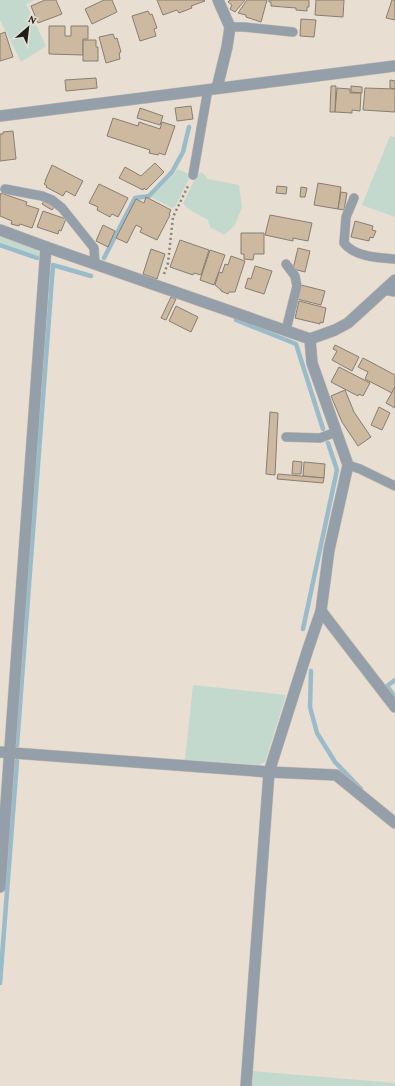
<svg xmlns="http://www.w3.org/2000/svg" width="395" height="1086" font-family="'Crimson Pro',serif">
<rect width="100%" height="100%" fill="#e8ded2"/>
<g fill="#c3d9ce">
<path d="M0,0H35L26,4L46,46L21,62L0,20Z"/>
<path d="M390,136L395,137V217L362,205Z"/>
<path d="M177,169L187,173L190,176L175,207L172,208L151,197L175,173Z"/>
<path d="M202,172L208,179L239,185L242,207L235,225L224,235L210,227L208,220L190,210L183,204L196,176Z"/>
<path d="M0,236L33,247L39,252L41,258L0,243Z"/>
<path d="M193,685L286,695L265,762L259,765L185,760Z"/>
<path d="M252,1071L395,1083V1086H251Z"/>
</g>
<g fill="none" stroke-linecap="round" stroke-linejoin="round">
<g stroke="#9abbca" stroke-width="4.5">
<path d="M0,245L37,258"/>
<path d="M104,258L135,198L149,196L172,172L183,152L189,127"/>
<path d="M236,320L296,344L323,429"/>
<path d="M303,629L337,470L328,443"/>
<path d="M311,671L310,707L317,733L335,762L361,789"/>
<path d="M395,680L387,686L395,697"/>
<path d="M17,745L53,265L91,276"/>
<path d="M0,983L17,761"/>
</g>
</g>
<g fill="#cdb8a0" stroke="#877e73">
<path d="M45,0H56L62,14L38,23L31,6Z"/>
<path d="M104,0H112L117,12L92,24L85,9Z"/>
<path d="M157,0H204L205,1L191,6L192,8L179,13L177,10L163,15Z"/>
<path d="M230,0H245L235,12L230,9L232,5L228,2Z"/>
<path d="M247,0H267L261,22L246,17V15L238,13Z"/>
<path d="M269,0H309V7H307V11L296,10V8L271,6V2H269Z"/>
<path d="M316,0H344L343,17L315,15Z"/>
<path d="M392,0H395V20L386,18Z"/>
<path d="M148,11L150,15L152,14L157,28L154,29L156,36L140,41L132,16Z"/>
<path d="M301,19L316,20L314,37L300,36Z"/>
<path d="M49,26H65V36H71V26H88V39H83V55L49,54Z"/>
<path d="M5,32L13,57L0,61V34Z"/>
<path d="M113,34L115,39L117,38L121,52L119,53L120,59L106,63L99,37Z"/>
<path d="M83,40H96V47H98V61H83Z"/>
<path d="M96,78L97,88L66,91L65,80Z"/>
<path d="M390,80L395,81V89L390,88Z"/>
<path d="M331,86H336L335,112H330Z"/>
<path d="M351,86L362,87V93L351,92Z"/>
<path d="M337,88L350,89V93H361L360,111L352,110V113L335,112Z"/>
<path d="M365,88L395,89V112L363,110Z"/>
<path d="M191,106L193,119L177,121L175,108Z"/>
<path d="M140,108L163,116L160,125L137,118Z"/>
<path d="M113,118L138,126L139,122L160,129L162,122L175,126L165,155L159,153L158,155L149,153L150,150L107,136Z"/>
<path d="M13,131L16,159L0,161V134H3V132Z"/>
<path d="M155,163L164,172L146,190L144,188L143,190L119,178L125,167L141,176Z"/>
<path d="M52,165L83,181L75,196L66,191L63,196L46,187L47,186L44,184L46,181H45Z"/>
<path d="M318,183L341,187L338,209L314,205Z"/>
<path d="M99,184L128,198L118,217L112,214L110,217L97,210L98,207L89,203Z"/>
<path d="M277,186L287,187L286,194L276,193Z"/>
<path d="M301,187L307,188L305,197H300Z"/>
<path d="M341,192L347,193L344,210L338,209Z"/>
<path d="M1,193L27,202L26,205L39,209L32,228L20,224L19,226L11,224L12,221L0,216V197Z"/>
<path d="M146,197L171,210L169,214L170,215L157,240L140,232L142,228L136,225L127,243L116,238L136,199L144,203Z"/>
<path d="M44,201L54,207L52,210L42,204Z"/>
<path d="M43,211L66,219L61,231L59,230L58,234L37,227Z"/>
<path d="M270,215L312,223L308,241L293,238V241L265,235Z"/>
<path d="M355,221L373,226L372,230L376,231L373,238L370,237L369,241L351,237Z"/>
<path d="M103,225L115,231L108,247L96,241Z"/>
<path d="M241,233H264V254H254L253,260L244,259V254H241Z"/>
<path d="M180,240L209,250L201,275L194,273L193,275L170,267Z"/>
<path d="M298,248L310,251L305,272L293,269Z"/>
<path d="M151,249L165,254L157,279L143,274Z"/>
<path d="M210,250L225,255L214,285L200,280Z"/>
<path d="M231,256L245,261L235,292H229L228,294L221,291V290L215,285L219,272L222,273L225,264L228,265Z"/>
<path d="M255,266L272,271L264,294L245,288L248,278L251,279Z"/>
<path d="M301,285L325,291L321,305L297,299Z"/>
<path d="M171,297L176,299L166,320L161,318Z"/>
<path d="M299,301L326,308L323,323L320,322V324L295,318Z"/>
<path d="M176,306L198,317L191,332L169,321Z"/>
<path d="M335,345L359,357L352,371L332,360L337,351L333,349Z"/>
<path d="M363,358L395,375V386L392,393L365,379L368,372L358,367Z"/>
<path d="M339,367L370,383L363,396L359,394L358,396L331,382Z"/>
<path d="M395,387V408L386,403Z"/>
<path d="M345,390L354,412L371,437L358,446L342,422L331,396Z"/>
<path d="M379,407L390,413L382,430L371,425Z"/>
<path d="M270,412L278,413L275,475L266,474Z"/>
<path d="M293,461L302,462L301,474H292Z"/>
<path d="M304,462L325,464L324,478L303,476Z"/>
<path d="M278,474L324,478L323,483L277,479Z"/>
</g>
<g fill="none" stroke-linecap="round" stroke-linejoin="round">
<defs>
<g id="service">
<path d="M230,27H244L293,32"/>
<path d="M193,175L208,89"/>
<path d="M5,189L42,196L52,200L62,208L94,248L95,263"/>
<path d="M354,198L346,217L344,243C355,257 378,258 395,259"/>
<path d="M383,290L395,292"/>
<path d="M286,330L297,286L295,276L286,264"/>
<path d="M286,437L320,438L336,432"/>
<path d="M348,465L360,469L395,486"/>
</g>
<g id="minor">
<path d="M217,88L227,47L230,27L218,0"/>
<path d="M0,230L46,247L310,339L335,330L348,323L395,280"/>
<path d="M321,611L395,707"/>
<path d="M0,752L269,772L336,775L395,823"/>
<path d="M0,887L46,247"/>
<path d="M246,1086L269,772L308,649L321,611L329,550L348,465L312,363L310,339"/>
</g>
<path id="tertiary" d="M0,116L395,66"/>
</defs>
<use href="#service" stroke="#c4bbb1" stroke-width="10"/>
<use href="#minor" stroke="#c4bbb1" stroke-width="12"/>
<use href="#tertiary" stroke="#c4bbb1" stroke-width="12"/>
<path stroke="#8a837a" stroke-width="2.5" stroke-dasharray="2 3" stroke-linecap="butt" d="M164,274L168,263L173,217L188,186"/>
<use href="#service" stroke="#959fa9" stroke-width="9"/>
<use href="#minor" stroke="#959fa9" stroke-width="11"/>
<use href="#tertiary" stroke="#959fa9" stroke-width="11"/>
</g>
<g transform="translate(28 28) rotate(28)" stroke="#e8ded2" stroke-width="3" paint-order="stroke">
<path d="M0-3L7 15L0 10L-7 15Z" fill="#211e19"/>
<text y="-6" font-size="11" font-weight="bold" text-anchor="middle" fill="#211e19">N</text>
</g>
</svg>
